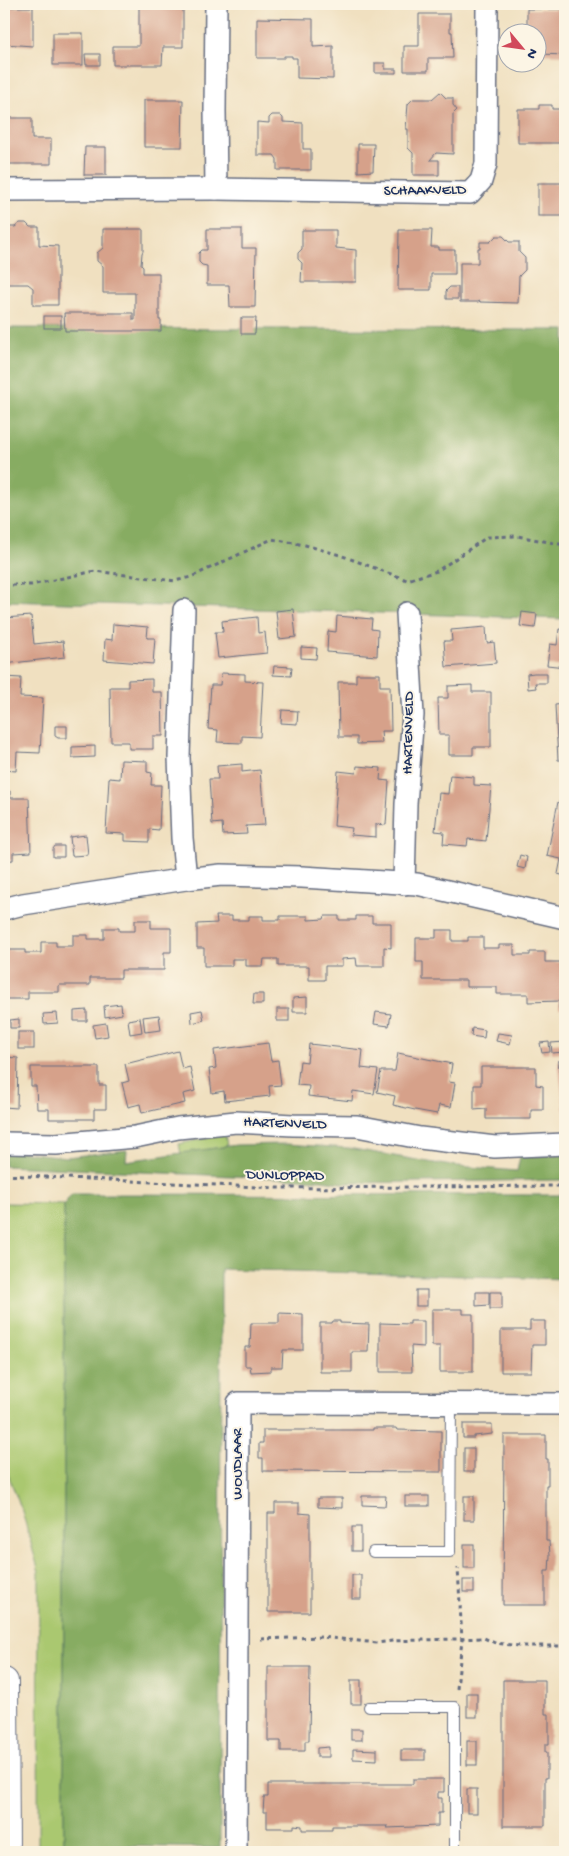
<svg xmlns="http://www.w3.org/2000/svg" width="569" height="1856" font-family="'Gochi Hand',sans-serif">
<rect width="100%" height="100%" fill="#fcf5e5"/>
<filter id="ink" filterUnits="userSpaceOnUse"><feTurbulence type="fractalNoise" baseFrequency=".02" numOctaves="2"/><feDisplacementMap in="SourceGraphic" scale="10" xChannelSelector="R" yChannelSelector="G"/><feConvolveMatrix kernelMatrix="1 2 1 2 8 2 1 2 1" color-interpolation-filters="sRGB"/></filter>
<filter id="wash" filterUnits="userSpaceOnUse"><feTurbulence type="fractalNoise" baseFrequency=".0096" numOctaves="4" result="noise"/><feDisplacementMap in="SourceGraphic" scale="20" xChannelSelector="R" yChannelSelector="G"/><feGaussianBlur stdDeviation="1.12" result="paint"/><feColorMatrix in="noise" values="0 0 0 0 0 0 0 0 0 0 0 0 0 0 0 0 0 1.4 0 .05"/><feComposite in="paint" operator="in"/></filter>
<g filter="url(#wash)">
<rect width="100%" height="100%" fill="#f0e0c0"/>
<g fill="#aac86f" stroke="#627c66">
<path d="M225,1134L227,1146L181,1154L179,1144Z"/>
<path d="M4,1203L64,1204V1845L49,1852H38L39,1572L22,1511L4,1464Z"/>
</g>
<g fill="#87ac62" stroke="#516e60">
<path d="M4,328L565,330V619L4,601Z"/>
<path d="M286,1144L348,1148L446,1165L517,1171L520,1157L565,1154V1180L342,1183L322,1180L4,1166V1150L67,1157L127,1150L126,1161L236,1145Z"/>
<path d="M72,1194L565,1195V1279L221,1269L220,1848L64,1845V1204Z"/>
</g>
<g id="blocks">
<g fill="#d6a18a">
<path d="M139,4H183V47H163L162,65H113V46H139Z"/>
<path d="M4,7H33V46L4,44Z"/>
<path d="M527,9H565V55L540,54V41H536V32H527Z"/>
<path d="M419,14H450V32H452L453,58H428V71H404V46H419Z"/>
<path d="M257,18L313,19V47L333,46V79L297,78V58H292V56H284V58H257Z"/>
<rect x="53" y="33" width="30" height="32"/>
<path d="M85,54H100V65H86Z"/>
<path d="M375,63H385V69H396V73H375Z"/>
<path d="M440,92L446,98H453V105L457,110L453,114V154L436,153L430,160H439V175H413V153L408,148V129H406L408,104L413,99H432Z"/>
<path d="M144,100H183L182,147H144Z"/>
<path d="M539,105H552V109H565V143H518V109H539Z"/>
<path d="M4,110L7,113V118H32V139H51V164H4Z"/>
<path d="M272,115H280L283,118V122L303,123V149H311V170H277V159L274,155H257V122L269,123V118Z"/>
<path d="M358,144H374L373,171L358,172Z"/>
<path d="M85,147H106V175H84Z"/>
<rect x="538" y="183" width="27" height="33"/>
<path d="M20,223H26L30,227H39V245L58,246V305H33V288L28,284H6V269L4,267L6,227H15Z"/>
<path d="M103,229H143V251L142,253L141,265L143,267V273H159V320H161V331H65L64,313H133V320H135V293H103V266L97,261V253L103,248Z"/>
<path d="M207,229H242V248H256L255,307H230L229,285H207V266L202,265L199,262V253L202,250H207Z"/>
<path d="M302,230H336V248L356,250V282H301L302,263L298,259V253L302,249Z"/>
<path d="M399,230H432L431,247H439V250H455V274H431V290H398Z"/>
<path d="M496,236H503L509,242H519V252L525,258V270L519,276L518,303L480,302V301L478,302H460V263H478V248H480V242H490Z"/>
<path d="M450,287H458V299H446V291Z"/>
<rect x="44" y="316" width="17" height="12"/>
<path d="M241,318H256L255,334H241Z"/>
<path d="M293,609L296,637L279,639L276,611Z"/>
<path d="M522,612L537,614L535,628L520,626Z"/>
<path d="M31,616L34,644L63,641L65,657L4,664V618Z"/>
<path d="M337,616L372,619L371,629L378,630L377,656L327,652L328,631L336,632Z"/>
<path d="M257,617L258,633L265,632L267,653L218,658L215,632H223L222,621Z"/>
<path d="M113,624L148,627L147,638H155L153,664L104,660L105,639L112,640Z"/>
<path d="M486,627L487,643L494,642L496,663L446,667L444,641H452L451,630Z"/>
<path d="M559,629L565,630V667L547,665L550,644L557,645Z"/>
<path d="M301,647L317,648L316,659L301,658Z"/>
<path d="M274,666L292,667L291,676L273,675Z"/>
<path d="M221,673L245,674V681L263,682L260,737L242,736V743L217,742L218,730L208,729L211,685H220Z"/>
<path d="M534,673H547V683H535L536,688L528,689L527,674Z"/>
<path d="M356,674H380V686H390L391,731H381L382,743L357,744V737H339L338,682H356Z"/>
<path d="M4,677L21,678L20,697L43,698L40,753L17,752L16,771L4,770Z"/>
<path d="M152,679V692H162L163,736H153V749H129V742H111L110,687H128V680Z"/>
<path d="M472,685V692H491V747H473V755H449V735H439L438,698H448V686Z"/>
<path d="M565,704V760H558L555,705Z"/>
<path d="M282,710L298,711L297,724L281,723Z"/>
<path d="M55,726H67V738H58L55,736Z"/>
<path d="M95,746V757L72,758V747Z"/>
<path d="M121,760L147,761V772L152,773L151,785H161L159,830L149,829V842L125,841V834L106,833L109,778L120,779Z"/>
<path d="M242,764V772L260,770L265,825L246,826L247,834L223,835L222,823L212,824L209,779H218L217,766Z"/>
<path d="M357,766L381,768L380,780L389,781L386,825L376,824V837L351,835L352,828L334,826L338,771L356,773Z"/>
<path d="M450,775L474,777V785L491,786L486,841L468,839L467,846L443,844L444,832L435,831L439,793L448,794Z"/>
<path d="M4,791H10V798H29L31,852L13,853V860L4,861Z"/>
<path d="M558,802L565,804V876L558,874L561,859L547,856Z"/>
<path d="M86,835L88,855L72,856L70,837Z"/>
<path d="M55,846H64V857H53V849Z"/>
<path d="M520,855L527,857L525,869L517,867Z"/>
<path d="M216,916H232V920H249V916H263V920H280V916H308V920L324,919L325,916H339V920H356V916H372V923H391V948L384,947V966H357L356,958L342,959V966H325V980H309V966H278V959H264L263,966H246V959H232V966H204V948H197V924L217,923Z"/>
<path d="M135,920H151V928H171V952H164V970H121V978H90V985H59V992H28V999H4V950H25V953H41V942H56V946H73V935H88V939H104V928H119V931H135Z"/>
<path d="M436,930H452V941H468V937H483V948H499V945H514V955H530V952H545V962H562V959H565V1009H559V1001L528,1002V994H497V987H466V980H423V962H416V938H436Z"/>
<path d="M254,994H263V1004H253Z"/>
<path d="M307,997V1012H293V998Z"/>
<path d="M121,1004L122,1014L105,1017L104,1006Z"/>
<rect x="277" y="1009" width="12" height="12"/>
<path d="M87,1010V1021H74V1011Z"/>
<path d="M202,1010L204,1020L192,1023L191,1012Z"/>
<path d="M376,1012L391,1014L389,1026L374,1024Z"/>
<path d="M57,1013L58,1023L44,1024L43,1014Z"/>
<path d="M159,1015L161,1030L145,1032L143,1017Z"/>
<path d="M140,1018L142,1032L130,1034L128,1020Z"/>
<path d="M19,1019V1028H10V1020Z"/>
<path d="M106,1023L108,1036L95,1038L93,1025Z"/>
<path d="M472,1028L485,1030L484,1038L471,1036Z"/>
<rect x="18" y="1032" width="16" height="17"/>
<path d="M498,1033L512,1035L510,1044L496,1041Z"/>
<path d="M549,1042L550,1052L542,1053L540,1043Z"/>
<path d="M565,1042V1050H563L564,1052L552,1053L551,1043Z"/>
<path d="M268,1043L271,1061L278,1060L281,1085L269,1086L270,1096L225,1101L224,1091L212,1093L209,1069L216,1068L214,1050Z"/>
<path d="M309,1044L363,1050L361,1068L378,1070L374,1094L353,1091L352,1101L308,1096L309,1086L297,1085L300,1061L307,1062Z"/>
<path d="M178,1051L182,1069L190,1067L195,1091L183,1094L185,1103L142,1113L140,1104L128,1107L122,1083L129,1081L125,1064Z"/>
<path d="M398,1053L452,1064L449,1082L455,1083L451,1107L439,1105L437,1114L415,1110L393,1105L395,1096L377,1092L381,1071H395Z"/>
<path d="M4,1057L18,1058L17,1108L4,1107Z"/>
<path d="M565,1060V1110L564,1111L558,1061Z"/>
<path d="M31,1067H99V1085H106V1109H94V1119H49V1109H37L36,1086H31Z"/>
<path d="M481,1067H536V1085L543,1086V1110H531V1119H486V1109L474,1110V1085H481Z"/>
<rect x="416" y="1290" width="11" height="16"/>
<path d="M476,1292H489V1305L476,1306Z"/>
<rect x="490" y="1292" width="12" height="17"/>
<path d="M432,1309H463V1314H473V1372H440V1346H432Z"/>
<path d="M279,1313L303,1314V1350H283L282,1367H271V1371L251,1372L250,1366H245V1347H250L251,1323H279Z"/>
<path d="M333,1321H340V1323L369,1324L368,1352H352V1372H320V1323H332Z"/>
<path d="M410,1321H424V1347L411,1346L412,1372H380V1323L410,1324Z"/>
<path d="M530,1321H545V1345H532L531,1372H501V1330H530Z"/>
<rect x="563" y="1332" width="2" height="40"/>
<path d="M463,1424H492V1434L474,1436V1438H463Z"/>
<path d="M373,1428H396L397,1430L441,1431V1472L263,1471V1458H259V1443H263V1430H373Z"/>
<path d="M504,1435H546V1459H548V1485H546V1541H549L550,1556L549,1571H545V1605H503Z"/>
<rect x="464" y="1448" width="10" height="24"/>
<path d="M362,1496H386L385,1506L362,1505Z"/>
<rect x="405" y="1496" width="24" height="10"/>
<rect x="464" y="1496" width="10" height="24"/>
<path d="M318,1498H342V1508L318,1507Z"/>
<path d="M275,1503H299V1513L310,1514V1612H268V1513H275Z"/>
<rect x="352" y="1527" width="9" height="24"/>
<rect x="464" y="1544" width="10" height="24"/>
<rect x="352" y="1575" width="9" height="24"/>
<rect x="463" y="1580" width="11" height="12"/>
<path d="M268,1667H310L309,1741H305V1751H281V1741H268Z"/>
<rect x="351" y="1680" width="10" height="24"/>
<path d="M503,1680H545V1714H549V1744H545V1752H547V1778H545V1826H503Z"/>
<rect x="467" y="1693" width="10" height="24"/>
<rect x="351" y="1729" width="11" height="11"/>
<rect x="467" y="1741" width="10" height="24"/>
<path d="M329,1747V1757H317V1748Z"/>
<path d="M353,1749L377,1750V1760L353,1759Z"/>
<rect x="401" y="1750" width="24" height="10"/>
<path d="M413,1779H444V1792H438V1798H442V1813H438V1826L387,1828L388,1826H332V1830H302V1826L294,1825V1828H267V1812H263L264,1797H268V1784H413Z"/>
<rect x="467" y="1789" width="10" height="24"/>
</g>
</g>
</g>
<g filter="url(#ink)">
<use href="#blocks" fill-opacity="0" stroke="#666d80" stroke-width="1"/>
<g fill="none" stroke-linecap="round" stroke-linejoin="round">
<defs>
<g id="lane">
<path d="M373,1552H450L451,1404"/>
<path d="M369,1707H455V1852"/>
</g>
<g id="street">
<path d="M216,4L215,111L216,189"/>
<path d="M4,190L216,189L470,193L481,181L486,164L487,4"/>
<path d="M184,610L179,757L182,838L186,879"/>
<path d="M404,884L406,804L413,715L407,613"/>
<path d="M4,909L23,904L186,879L221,875L302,877L417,884L565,918"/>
<path d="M4,1143L56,1144L135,1137L178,1128L236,1122L293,1125L357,1126L420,1138L495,1147L565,1144"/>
<path d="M236,1852L238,1403L565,1404"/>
</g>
<path id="secondary" d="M4,1682L5,1852"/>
</defs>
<use href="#lane" stroke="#666d80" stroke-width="12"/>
<use href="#street" stroke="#666d80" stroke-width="24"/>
<use href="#secondary" stroke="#666d80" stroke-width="30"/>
<g stroke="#666d80" stroke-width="3" stroke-dasharray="4 4" stroke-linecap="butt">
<path d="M4,585H31L95,571L175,581L191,577L272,539L305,545L340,555L407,580L437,571L487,537L517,536L565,545"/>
<path d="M4,1175L278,1188L565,1186"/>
<path d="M261,1639L322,1637L377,1643L392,1641L484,1638L495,1643L519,1646H565"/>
<path d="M457,1689L462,1640L458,1568"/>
</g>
<use href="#lane" stroke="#fff" stroke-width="10"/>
<use href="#street" stroke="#fff" stroke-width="21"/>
<use href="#secondary" stroke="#fff" stroke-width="28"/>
</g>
</g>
<g text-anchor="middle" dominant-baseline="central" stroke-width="4" stroke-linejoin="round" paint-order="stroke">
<g font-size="15" fill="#1b2f5e" stroke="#fcf5e5">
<text transform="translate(425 191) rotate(-1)">SCHAAKVELD</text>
<text transform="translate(409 733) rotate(-89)">HARTENVELD</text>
<text transform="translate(285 1124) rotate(2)">HARTENVELD</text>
<text transform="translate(285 1176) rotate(1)">DUNLOPPAD</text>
<text transform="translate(238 1464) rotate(-90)">WOUDLAAR</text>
</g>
</g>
<rect width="569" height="1856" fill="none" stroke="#fcf5e5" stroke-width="20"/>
<g transform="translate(522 48) rotate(119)"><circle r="24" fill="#fcf5e5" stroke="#a2a6af"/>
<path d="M0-4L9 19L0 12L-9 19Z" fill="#d1495b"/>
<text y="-8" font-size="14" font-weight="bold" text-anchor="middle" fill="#1b2f5e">N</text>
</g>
</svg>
